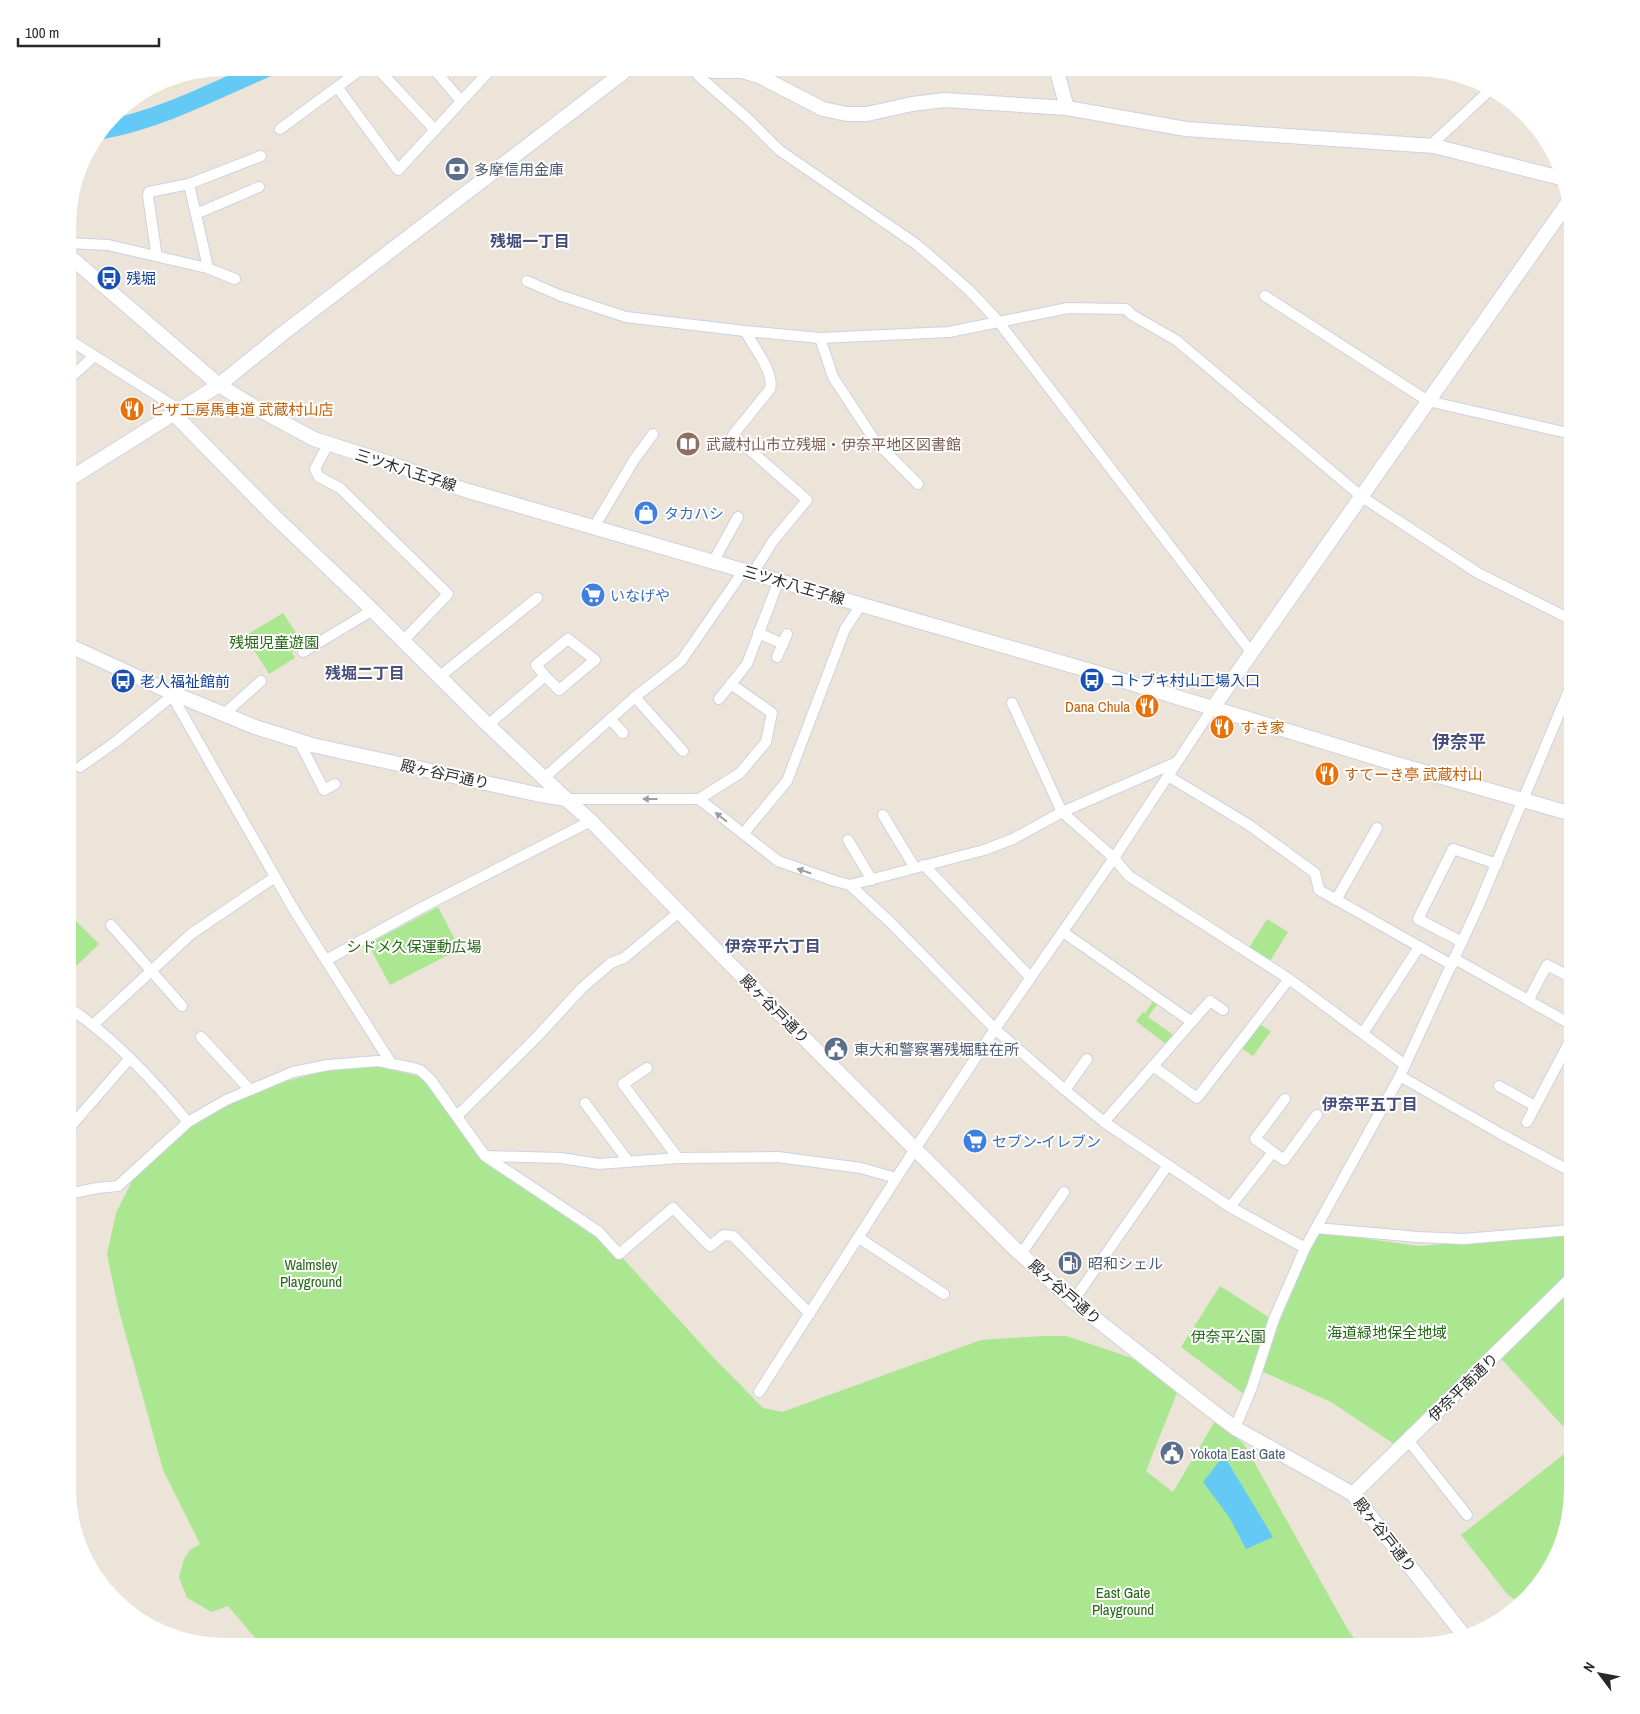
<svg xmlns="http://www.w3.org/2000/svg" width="1640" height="1714" font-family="'Archivo Narrow','Noto Sans JP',sans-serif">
<rect width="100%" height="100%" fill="#ece4d9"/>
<path fill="#efe3c7" d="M213,70L171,90L135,102L134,99L165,79Z"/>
<g fill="#abe691">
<path d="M283,613L304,645L292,652L295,658L269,674L245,636Z"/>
<path d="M438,907L460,949L390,985L368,944Z"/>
<path d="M68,913L99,944L68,974Z"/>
<path d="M1267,919L1288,932L1270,961L1249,948Z"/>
<path d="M1154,1000L1158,1003L1148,1017L1175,1036L1167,1045L1136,1021L1143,1012L1145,1013Z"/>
<path d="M1258,1023L1271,1031L1253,1056L1240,1047Z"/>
<path d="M359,1062L430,1079L485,1156L531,1192L619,1254L712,1356L763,1408L782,1412L981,1340L1043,1336H1066L1132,1358L1177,1393L1146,1471L1173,1492L1215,1421L1244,1444L1348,1630L1360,1646H262L228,1606L212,1612L187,1598L179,1577L184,1559L190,1550L200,1544L163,1470L118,1307L107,1254L116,1213L138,1169L160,1147L238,1094Z"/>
<path d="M1318,1232L1419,1246L1572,1234V1436L1495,1352L1397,1446L1331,1402L1263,1372C1278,1324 1294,1276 1318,1232Z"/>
<path d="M1220,1286L1270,1318L1245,1395L1181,1347Z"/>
<path d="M1572,1448V1489L1556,1558L1522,1604L1508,1595L1461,1535Z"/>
</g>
<path fill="#64caf5" d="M1222,1458L1226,1459L1273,1537L1246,1549L1229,1517L1203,1482Z"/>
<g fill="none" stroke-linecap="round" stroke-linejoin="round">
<path stroke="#64caf5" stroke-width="18" d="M103,130C161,119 214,91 267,68"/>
<defs>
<g id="street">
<path d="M377,68L435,130"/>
<path d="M433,68L461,101"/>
<path d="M695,68L697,74L702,79L748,119L779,150L916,244L936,261L969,290L998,321L1251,652"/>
<path d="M338,88L398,170L492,68"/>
<path d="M280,129L363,68"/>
<path d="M1431,145L1491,89"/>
<path d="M189,184L261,156"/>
<path d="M196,214L259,187"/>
<path d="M68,243L108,245L207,268L235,279"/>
<path d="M155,255L156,251L148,196L149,192L189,184L207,263V268"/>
<path d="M527,281L559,295L626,317L745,331L820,338L949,332L1068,308L1126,309L1132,315L1176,340L1362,497L1478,573L1572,620"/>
<path d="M1265,296L1428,401L1572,434"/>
<path d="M745,331C753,346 775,373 770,389L733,435L807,500L773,541L753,573"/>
<path d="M820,338L833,377L875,441L918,484"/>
<path d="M68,339L180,410"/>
<path d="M68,380L94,356"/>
<path d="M328,444L315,469L319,477L340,488L448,594L403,641"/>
<path d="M594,527L634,460L653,434"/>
<path d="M713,562L738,517"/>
<path d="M758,633L783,644"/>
<path d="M303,652L373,610"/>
<path d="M777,657L787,634"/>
<path d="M439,677L537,598"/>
<path d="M170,692L294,910L391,1063"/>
<path d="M635,697L683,751"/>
<path d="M719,699L731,684"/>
<path d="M1012,703L1062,812L1114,858L1129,876L1289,979L1405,1065"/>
<path d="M223,715L261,681"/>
<path d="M610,719L623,733"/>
<path d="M488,725L545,676L536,665L568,639L595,660L559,690L545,676"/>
<path d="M299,741L324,790L335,784"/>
<path d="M80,767L114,743L172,696"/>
<path d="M1168,776L1249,825L1315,873L1319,890L1452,965"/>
<path d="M544,778L635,697L681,661L744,570"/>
<path d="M566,799H699L740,773L766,742L772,713L731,684L747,664L779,580"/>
<path d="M699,799L778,861L835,881L850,885L984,850L1013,839L1062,812L1177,762"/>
<path d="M883,815L915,868"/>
<path d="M743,834L787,781L845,629L861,605"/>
<path d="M848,840L872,880"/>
<path d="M924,865L1030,977"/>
<path d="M850,885L890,922L995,1029L1065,1090L1104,1122L1230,1207L1305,1248"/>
<path d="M1336,900L1377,828"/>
<path d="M111,925L182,1006"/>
<path d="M1063,932L1192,1022"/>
<path d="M1462,942L1418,919L1453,849L1497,864"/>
<path d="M1455,959L1572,1025"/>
<path d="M326,960L421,908L591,821"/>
<path d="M1529,999L1547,965L1572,978"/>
<path d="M68,1007C114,1038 152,1079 188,1122"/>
<path d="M94,1024L191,934L275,877"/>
<path d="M1363,1033L1419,947"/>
<path d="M201,1037L250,1090"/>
<path d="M1153,1066L1197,1098L1289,979"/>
<path d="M647,1068L623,1084L678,1158"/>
<path d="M1400,1076L1501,1134L1572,1172"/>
<path d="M1499,1086L1535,1106"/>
<path d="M1065,1090L1087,1059"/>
<path d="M585,1103L628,1161"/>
<path d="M457,1116L535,1039L582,988L611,963L624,958L679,912"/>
<path d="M1104,1122L1210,1001L1223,1010"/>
<path d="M1527,1122L1572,1037"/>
<path d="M71,1126L130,1058"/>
<path d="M1273,1152L1255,1139L1285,1099"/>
<path d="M486,1156L561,1158L599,1164L678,1158L778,1157L861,1168L896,1178"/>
<path d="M68,1194L97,1188L118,1186L188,1122L226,1100L293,1072L328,1065L378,1061L413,1068L420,1070L430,1079L485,1156L599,1232L619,1254L673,1208L710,1246L724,1235L733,1236L810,1314"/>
<path d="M1230,1207L1273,1152L1284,1160L1317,1115"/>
<path d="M1316,1228L1418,1237L1464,1239L1572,1230"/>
<path d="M859,1238L944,1294"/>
<path d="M1021,1254L1064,1192"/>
<path d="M1073,1301L1168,1165"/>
<path d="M759,1392L915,1149L995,1029L1114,858L1212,709"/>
<path d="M1235,1428L1252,1387L1274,1319L1305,1248L1400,1076L1478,907L1572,683"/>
<path d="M1408,1440L1467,1515"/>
</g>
<g id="secondary">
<path d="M697,68L716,71H742L759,76L823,109L847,114H867L912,104L945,100L1067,108L1186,129L1434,146L1565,179"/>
<path d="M1056,68L1067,108"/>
<path d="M68,255L219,385L256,408L314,439L392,464L465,490L1101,674L1393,763L1572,814"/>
<path d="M174,414L273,515L356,594L488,725L566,799"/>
<path d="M68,480L219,385L282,334L629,68"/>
<path d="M68,645L170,692L255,727L312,745L536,794L566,799L591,821L721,955L1014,1248L1073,1301L1206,1406L1235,1428L1353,1494L1466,1638"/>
<path d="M1212,709L1569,201"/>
<path d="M1353,1494L1572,1279"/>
</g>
</defs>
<use href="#street" stroke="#ced1e3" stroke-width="12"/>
<use href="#secondary" stroke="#ced1e3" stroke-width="16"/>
<use href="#street" stroke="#fff" stroke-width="10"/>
<use href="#secondary" stroke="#fff" stroke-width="14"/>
</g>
<defs><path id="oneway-solid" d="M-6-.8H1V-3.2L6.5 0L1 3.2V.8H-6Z" transform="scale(1.25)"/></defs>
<g fill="#9e9e9e">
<use href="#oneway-solid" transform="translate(650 799) rotate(-180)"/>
<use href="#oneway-solid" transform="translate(721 817) rotate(-142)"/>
<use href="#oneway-solid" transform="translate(804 871) rotate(-161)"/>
</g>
<defs>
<symbol id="bank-disc" viewBox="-11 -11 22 22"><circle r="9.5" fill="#5c6f8a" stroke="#fff"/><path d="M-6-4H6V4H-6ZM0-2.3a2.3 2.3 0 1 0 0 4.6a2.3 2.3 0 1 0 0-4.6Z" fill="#fff"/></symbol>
<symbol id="bus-disc" viewBox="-11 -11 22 22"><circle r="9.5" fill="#1a4fb4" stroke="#fff"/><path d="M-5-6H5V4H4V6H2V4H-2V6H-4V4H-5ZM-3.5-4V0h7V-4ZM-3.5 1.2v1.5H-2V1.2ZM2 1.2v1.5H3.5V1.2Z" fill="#fff"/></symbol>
<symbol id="restaurant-disc" viewBox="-11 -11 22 22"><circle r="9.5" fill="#e8710a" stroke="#fff"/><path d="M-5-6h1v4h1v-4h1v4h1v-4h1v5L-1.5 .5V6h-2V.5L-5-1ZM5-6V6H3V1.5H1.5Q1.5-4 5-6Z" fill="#fff"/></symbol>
<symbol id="library-disc" viewBox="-11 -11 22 22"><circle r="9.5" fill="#8d6e63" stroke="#fff"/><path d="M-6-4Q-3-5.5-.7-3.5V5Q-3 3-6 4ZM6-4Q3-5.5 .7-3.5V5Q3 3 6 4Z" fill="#fff"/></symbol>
<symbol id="shop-disc" viewBox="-11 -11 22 22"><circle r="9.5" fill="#3f7fe0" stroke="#fff"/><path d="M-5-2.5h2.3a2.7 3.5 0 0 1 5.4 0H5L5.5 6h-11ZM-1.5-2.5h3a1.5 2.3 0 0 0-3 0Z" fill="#fff"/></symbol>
<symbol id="supermarket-disc" viewBox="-11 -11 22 22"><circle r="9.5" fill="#3f7fe0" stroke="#fff"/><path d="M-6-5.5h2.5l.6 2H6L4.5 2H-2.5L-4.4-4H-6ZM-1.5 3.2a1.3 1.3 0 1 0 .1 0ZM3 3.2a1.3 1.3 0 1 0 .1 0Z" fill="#fff"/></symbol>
<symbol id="civic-disc" viewBox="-11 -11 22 22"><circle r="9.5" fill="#5c6f8a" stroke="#fff"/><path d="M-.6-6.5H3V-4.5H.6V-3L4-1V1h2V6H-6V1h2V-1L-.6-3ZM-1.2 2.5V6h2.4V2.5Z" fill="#fff"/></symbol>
<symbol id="fuel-disc" viewBox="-11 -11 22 22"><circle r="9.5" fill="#5c6f8a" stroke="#fff"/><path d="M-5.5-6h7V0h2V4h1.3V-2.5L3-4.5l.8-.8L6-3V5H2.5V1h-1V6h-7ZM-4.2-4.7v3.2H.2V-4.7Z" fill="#fff"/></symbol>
</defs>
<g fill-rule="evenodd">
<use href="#bank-disc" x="443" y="155" width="28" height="28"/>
<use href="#bus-disc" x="95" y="264" width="28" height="28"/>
<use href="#restaurant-disc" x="118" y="395" width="28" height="28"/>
<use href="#library-disc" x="674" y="430" width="28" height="28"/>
<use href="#shop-disc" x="632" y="499" width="28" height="28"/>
<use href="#supermarket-disc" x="579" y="581" width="28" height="28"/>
<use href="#bus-disc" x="1078" y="666" width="28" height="28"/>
<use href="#bus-disc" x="109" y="667" width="28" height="28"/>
<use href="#restaurant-disc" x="1133" y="692" width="28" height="28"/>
<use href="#restaurant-disc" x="1208" y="713" width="28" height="28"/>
<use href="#restaurant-disc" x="1313" y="760" width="28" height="28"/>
<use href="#civic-disc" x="822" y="1035" width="28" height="28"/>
<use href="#supermarket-disc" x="961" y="1127" width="28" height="28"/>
<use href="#fuel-disc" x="1056" y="1249" width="28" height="28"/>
<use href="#civic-disc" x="1158" y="1439" width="28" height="28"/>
</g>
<g text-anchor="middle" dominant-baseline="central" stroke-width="4" stroke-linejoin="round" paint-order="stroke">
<g font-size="15" fill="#4e5e75" stroke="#fff" text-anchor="start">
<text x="474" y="169">多摩信用金庫</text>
<text x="854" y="1049">東大和警察署残堀駐在所</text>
<text x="1088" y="1263">昭和シェル</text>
<text x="1190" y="1453">Yokota East Gate</text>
</g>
<g font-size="15" fill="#164399" stroke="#fff" text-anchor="start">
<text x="126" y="278">残堀</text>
<text x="1110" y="680">コトブキ村山工場入口</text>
<text x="140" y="681">老人福祉館前</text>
</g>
<g font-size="15" fill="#c56008" stroke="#fff" text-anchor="start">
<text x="150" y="409">ピザ工房馬車道 武蔵村山店</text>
<text x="1130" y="706" text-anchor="end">Dana Chula</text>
<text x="1240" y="727">すき家</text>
<text x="1344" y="774">すてーき亭 武蔵村山</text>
</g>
<g font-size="15" fill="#785e54" stroke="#fff" text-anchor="start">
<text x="706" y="444">武蔵村山市立残堀・伊奈平地区図書館</text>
</g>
<g font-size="15" fill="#282828" stroke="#fff">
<text transform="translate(406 470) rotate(18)">三ツ木八王子線</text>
<text transform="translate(794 585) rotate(16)">三ツ木八王子線</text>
<text transform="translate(445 774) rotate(12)">殿ヶ谷戸通り</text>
<text transform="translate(775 1009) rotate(45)">殿ヶ谷戸通り</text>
<text transform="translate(1065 1292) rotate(41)">殿ヶ谷戸通り</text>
<text transform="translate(1463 1387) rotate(-44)">伊奈平南通り</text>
<text transform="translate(1385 1535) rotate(52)">殿ヶ谷戸通り</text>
</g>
<g font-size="15" fill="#366cbe" stroke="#fff" text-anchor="start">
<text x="664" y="513">タカハシ</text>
<text x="610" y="595">いなげや</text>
<text x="992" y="1141">セブン-イレブン</text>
</g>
<g font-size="15" fill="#246815" stroke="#fff">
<text x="274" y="642">残堀児童遊園</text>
<text x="414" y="946">シドメ久保運動広場</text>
<text x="311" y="1264">Walmsley<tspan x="311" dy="17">Playground</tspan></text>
<text x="1387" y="1332">海道緑地保全地域</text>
<text x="1228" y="1336">伊奈平公園</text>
<text x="1123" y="1592">East Gate<tspan x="1123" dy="17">Playground</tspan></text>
</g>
<g font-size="16" font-weight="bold" fill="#464e7b" stroke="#fff">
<text x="530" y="241">残堀一丁目</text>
<text x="365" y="673">残堀二丁目</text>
<text x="773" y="946">伊奈平六丁目</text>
<text x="1370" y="1104">伊奈平五丁目</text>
</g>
<g font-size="18" font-weight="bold" fill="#464e7b" stroke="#fff">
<text x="1459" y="741">伊奈平</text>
</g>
</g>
<path d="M0 0H1640V1714H0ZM225 76H1415A149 149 0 0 1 1564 225V1489A149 149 0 0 1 1415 1638H225A149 149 0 0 1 76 1489V225A149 149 0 0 1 225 76Z" fill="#fff" fill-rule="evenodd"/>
<g transform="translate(1600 1674) rotate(302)" stroke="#ffffff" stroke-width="4" paint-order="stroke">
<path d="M0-4L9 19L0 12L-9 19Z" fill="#282828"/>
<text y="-8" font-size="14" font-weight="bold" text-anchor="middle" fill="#282828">N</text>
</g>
<path d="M18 38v8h141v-8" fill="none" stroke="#282828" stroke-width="2.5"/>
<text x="25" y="38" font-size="15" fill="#282828" stroke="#ffffff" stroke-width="4" paint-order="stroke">100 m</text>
</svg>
